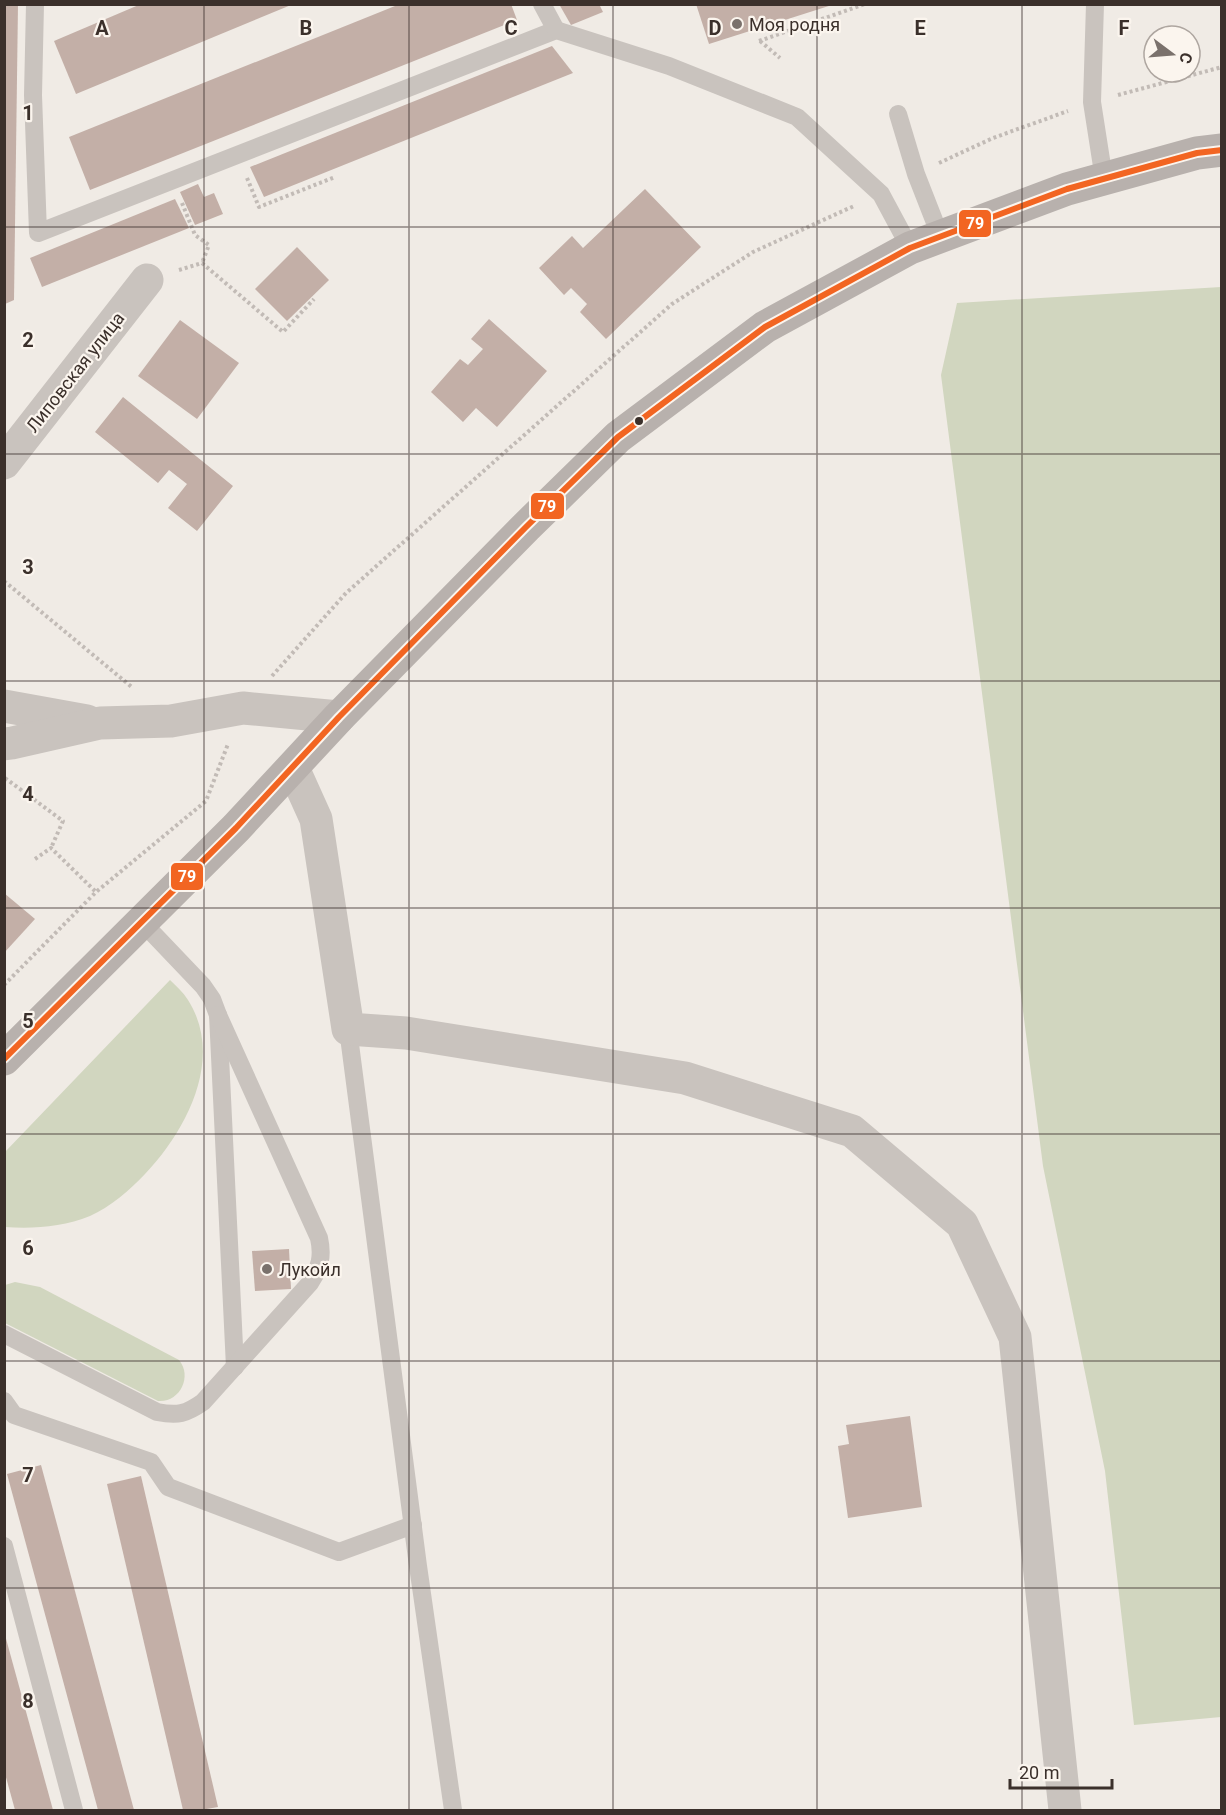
<svg xmlns="http://www.w3.org/2000/svg" width="1226" height="1815" font-family="Roboto,sans-serif">
<rect width="100%" height="100%" fill="#f0ebe5"/>
<g fill="#d1d6bf">
<path d="M1221,287V1717L1134,1725L1105,1471L1043,1166L941,375L957,303Z"/>
<path d="M170,980C176,986 183,992 188,1000C225,1058 186,1131 145,1174C130,1190 110,1207 90,1216C63,1227 33,1229 5,1227V1152Z"/>
<path d="M15,1282L40,1287L179,1360C193,1377 179,1403 158,1401L5,1323V1285Z"/>
</g>
<g fill="#c3afa7">
<path d="M5,4H18L14,300L5,304Z"/>
<path d="M141,4H291V5L76,94L54,41Z"/>
<path d="M400,4H511L517,20L90,190L69,137Z"/>
<path d="M559,4H599L603,12L571,25Z"/>
<path d="M696,4H832V5L709,44Z"/>
<path d="M552,46L573,73L264,197L250,167Z"/>
<path d="M198,184L204,197L214,193L223,214L195,225L180,192Z"/>
<path d="M645,189L701,247L606,339L580,312L587,304L571,288L564,295L539,268L572,236L583,248Z"/>
<path d="M175,199L189,228L42,287L30,258Z"/>
<path d="M297,247L329,280L287,321L255,289Z"/>
<path d="M489,319L547,371L497,427L476,408L463,422L431,392L460,359L468,365L483,349L471,339Z"/>
<path d="M180,320L239,363L197,419L138,376Z"/>
<path d="M123,397L233,486L197,531L168,508L187,484L169,470L158,483L95,432Z"/>
<path d="M4,893L35,919L4,953Z"/>
<path d="M289,1249L291,1289L255,1291L252,1251Z"/>
<path d="M910,1416L922,1507L848,1518L838,1446L849,1444L846,1425Z"/>
<path d="M41,1465L134,1810H98L7,1474Z"/>
<path d="M141,1476L218,1807L201,1810H183L107,1484Z"/>
<path d="M4,1635H5L53,1810H15L4,1770Z"/>
</g>
<g fill="none" stroke-linecap="round" stroke-linejoin="round">
<g stroke="#c2bbb6" stroke-width="4" stroke-dasharray="3 3" stroke-linecap="butt">
<path d="M759,41L865,4"/>
<path d="M760,41L780,58"/>
<path d="M1118,95L1222,67"/>
<path d="M939,163L993,138L1068,111"/>
<path d="M247,178L259,207L335,177"/>
<path d="M182,203L195,235L209,245L202,263"/>
<path d="M179,270L202,263L283,332L314,299"/>
<path d="M4,581L133,688"/>
<path d="M272,676L346,593L672,304L753,252L854,206"/>
<path d="M5,778L63,821L51,848"/>
<path d="M35,859L51,848L96,892"/>
<path d="M4,985L96,892L206,801L228,744"/>
</g>
<g stroke="#c9c3be" stroke-width="18">
<path d="M35,4L33,95L38,233L556,30L669,66L797,117L881,194L910,248"/>
<path d="M542,4L556,30"/>
<path d="M1095,4L1092,102L1104,179"/>
<path d="M898,114L916,174L941,238"/>
<path d="M142,922L203,986L212,999L218,1015L235,1367"/>
<path d="M348,1029L418,1566L453,1810"/>
<path d="M4,1334L157,1412C178,1416 186,1414 203,1402L310,1283C320,1268 323,1256 319,1238L218,1015"/>
<path d="M4,1401L14,1415L151,1462L168,1487L339,1552L413,1525"/>
<path d="M4,1546L74,1810"/>
</g>
<g stroke="#c9c3be" stroke-width="33">
<path d="M4,463L147,280"/>
<path d="M4,706L87,721"/>
<path d="M4,744L12,743L100,723L171,721L243,708L339,717"/>
<path d="M293,768L316,819L348,1029L406,1033L685,1078L852,1131L962,1224L1015,1337L1065,1810"/>
</g>
<path stroke="#b8b1ad" stroke-width="33" d="M4,1059L236,828L339,717L526,527L618,437L765,327L910,248L1067,189L1197,153L1222,150"/>
<defs>
<path id="bus-1" d="M4,1059L236,828L339,717L526,527L618,437L765,327L910,248L1067,189L1197,153L1222,150"/>
</defs>
<use href="#bus-1" stroke="#fbf5ee" stroke-width="10"/>
<use href="#bus-1" stroke="#f26522" stroke-width="6"/>
</g>
<path fill="none" stroke="#3b302b" stroke-width="1.5" stroke-opacity="0.55" d="M204,4V1810M409,4V1810M613,4V1810M817,4V1810M1022,4V1810M4,227H1222M4,454H1222M4,681H1222M4,908H1222M4,1134H1222M4,1361H1222M4,1588H1222"/>
<g fill="#7a716c" stroke="#fbf5ee" stroke-width="2">
<circle cx="737" cy="24" r="6"/>
<circle cx="267" cy="1269" r="6"/>
</g>
<circle fill="#3b302b" stroke="#fbf5ee" stroke-width="2" cx="639" cy="421" r="5"/>
<g text-anchor="middle" dominant-baseline="central" stroke-width="4.5" stroke-linejoin="round" paint-order="stroke">
<g font-size="18" fill="#3b302b" stroke="#fbf5ee" text-anchor="start">
<text x="749" y="24">Моя родня</text>
<text x="279" y="1269">Лукойл</text>
</g>
<g font-size="18" fill="#3b302b" stroke="#fbf5ee">
<text transform="translate(75 372) rotate(-52)">Липовская улица</text>
</g>
</g>
<g font-size="20" text-anchor="middle" font-weight="bold" fill="#3b302b" stroke="#fbf5ee" stroke-width="4.5" stroke-linejoin="round" paint-order="stroke">
<text x="102" y="35">A</text>
<text x="306" y="35">B</text>
<text x="511" y="35">C</text>
<text x="715" y="35">D</text>
<text x="920" y="35">E</text>
<text x="1124" y="35">F</text>
<text x="28" y="120">1</text>
<text x="28" y="347">2</text>
<text x="28" y="574">3</text>
<text x="28" y="801">4</text>
<text x="28" y="1028">5</text>
<text x="28" y="1255">6</text>
<text x="28" y="1482">7</text>
<text x="28" y="1708">8</text>
</g>
<g stroke="#fbf5ee" stroke-width="2">
<rect x="958" y="209" width="34" height="29" rx="6" fill="#f26522"/>
<rect x="530" y="492" width="35" height="28" rx="6" fill="#f26522"/>
<rect x="170" y="862" width="34" height="29" rx="6" fill="#f26522"/>
</g>
<g font-size="16" text-anchor="middle" font-weight="bold" fill="#fff">
<text x="975" y="229">79</text>
<text x="547" y="512">79</text>
<text x="187" y="882">79</text>
</g>
<rect width="1226" height="1815" fill="none" stroke="#3b302b" stroke-width="12"/>
<g transform="translate(1172 54) rotate(106)"><circle r="28" fill="#fbf5ee" stroke="#aea6a0" stroke-width="1.5"/>
<path d="M0-4.5L10 22L0 15L-10 22Z" fill="#7a716c"/>
<text y="-9" font-size="16" font-weight="bold" text-anchor="middle" fill="#3b302b">С</text>
</g>
<path d="M1010 1779v9h102v-9" fill="none" stroke="#3b302b" stroke-width="3"/>
<text x="1019" y="1779" font-size="18" fill="#3b302b" stroke="#fbf5ee" stroke-width="4.5" paint-order="stroke">20 m</text>
</svg>
